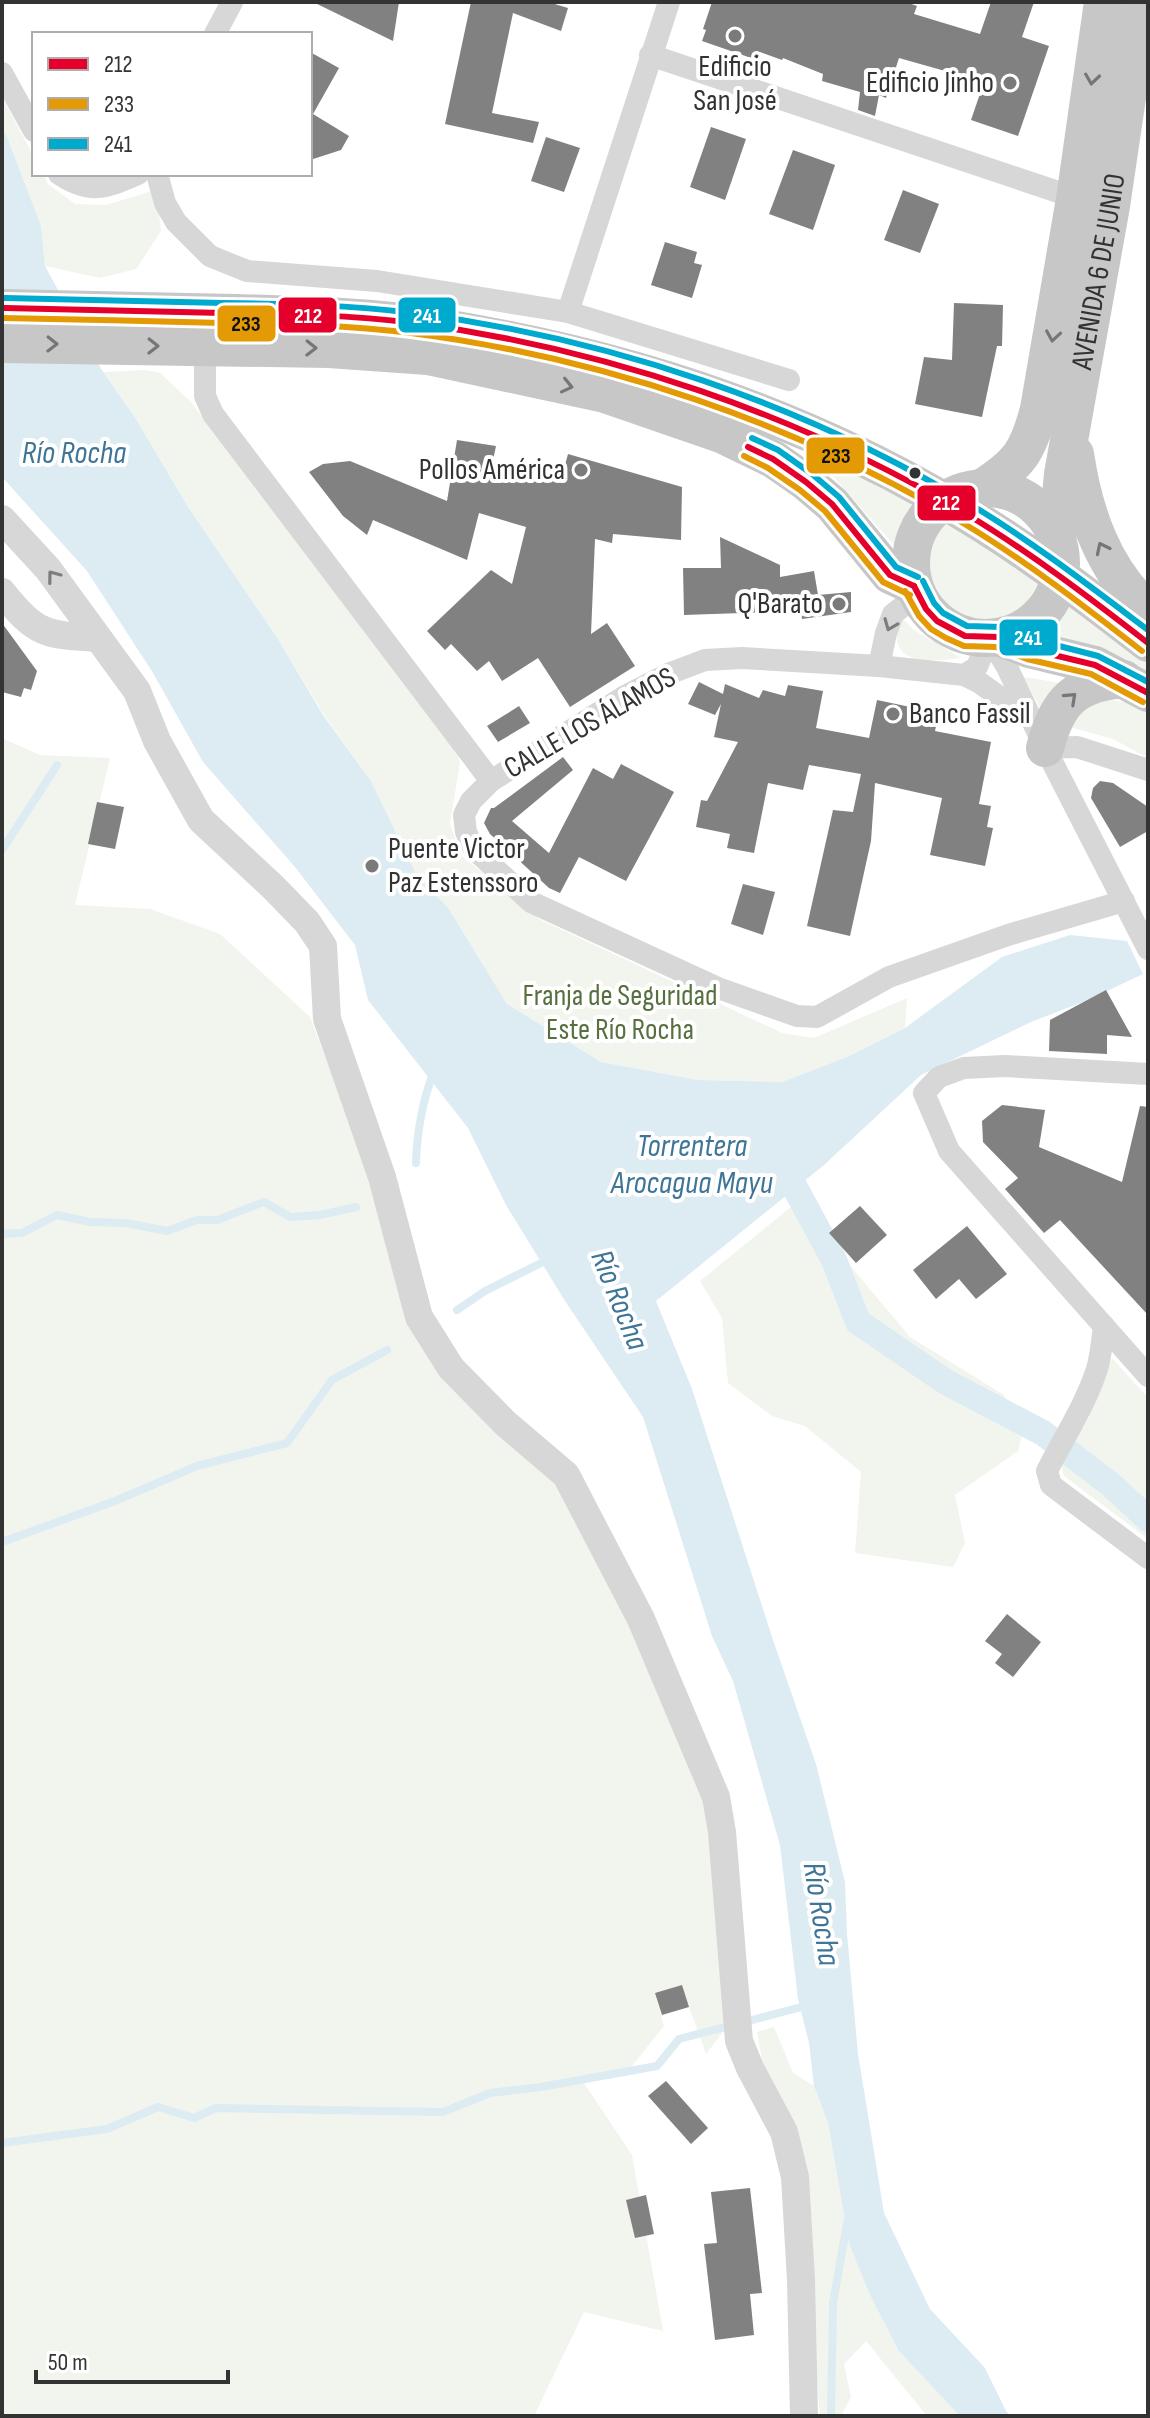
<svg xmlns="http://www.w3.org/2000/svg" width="1150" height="2418" font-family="'Sofia Sans Condensed',sans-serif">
<rect width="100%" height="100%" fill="#fff"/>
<g fill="#f1f5ed">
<path d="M2,97L34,157V174H43L48,184L75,204L106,205L152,191L158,203L161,231L136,269L100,278L45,266L41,226L8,139L2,128Z"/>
<path d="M145,370L160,373L191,402L454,744L460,762L450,824L462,856L539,919L782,1033L814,1038L907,998L905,1028L847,1057L782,1082L698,1080L601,1062L507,1004L447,906L417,876L371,781L324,715L278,639L190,510L134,416L104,372Z"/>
<path d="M804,449L916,505L906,518L895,546L832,475Z"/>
<path d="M942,517L1046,584C1021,622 975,636 942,598C934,589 927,577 927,564C927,548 934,532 942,517Z"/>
<path d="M1070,600L1148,659V673L1029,638L1054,619Z"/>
<path d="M900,616L914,630L961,658C926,662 884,666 900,616Z"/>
<path d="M1024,677L1072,685L1045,718Z"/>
<path d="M1105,699L1129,703L1148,714V758L1113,739L1066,726L1075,711Z"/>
<path d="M2,738L40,755L110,758L75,905L150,909L220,934L310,1017L358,1142L409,1322L554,1479L634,1623L712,1812L729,2024L706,2054L689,2007L655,1994L664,2026L628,2071L582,2080L632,2155L663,2331L584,2312L534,2416H2Z"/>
<path d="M797,1202L910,1337L1004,1395L1023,1431L1018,1451L955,1495L965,1543L953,1567L855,1553L861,1472L805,1426L772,1416L728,1383L722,1318L700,1281Z"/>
<path d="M1112,1358L1148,1398V1539L1064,1476L1060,1463L1087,1421Z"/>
<path d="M774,2027L793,2073L814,2086L828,2123L849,2243L938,2391L960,2416H927L866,2341L844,2364L851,2397L841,2416H820L814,2349L757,2032Z"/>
</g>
<path fill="#ddebf3" d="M2,128L8,139L41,226L45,266L100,367L134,416L190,510L278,639L323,715L371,781L417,876L447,906L507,1004L601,1062L698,1080L782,1082L847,1057L905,1028L1002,957L1070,935L1127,941L1143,974L1088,1000L1031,1022L921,1075L824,1165L656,1301L692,1389L772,1637L816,1764L845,1882L847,1934L858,2054L884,2213L930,2309L985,2368L1006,2411L1011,2416H960L899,2351L870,2295L849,2243L828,2123L814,2086L809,2043L798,1999L780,1845L733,1681L712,1636L643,1417L565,1301L506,1205L468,1128L368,1000L355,945L295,867L203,762L153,673L87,571L2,477Z"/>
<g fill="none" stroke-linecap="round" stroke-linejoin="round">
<g stroke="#ddebf3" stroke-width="8">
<path d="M2,850L57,765"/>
<path d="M416,1163C417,1130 422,1102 434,1071"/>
<path d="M2,1234L22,1233L57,1215L90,1222L126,1223L167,1231L197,1220H217L264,1202L290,1217L320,1215L356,1207"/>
<path d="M457,1310L485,1291L551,1258"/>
<path d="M2,1542L115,1501L197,1466L287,1443L332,1380L387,1350"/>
<path d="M2,2143L107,2129L158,2107L194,2118L216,2108L443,2112L490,2093L541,2087L657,2066L679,2039L809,2005"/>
<path d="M831,2416L833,2303L848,2218"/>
</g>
<path stroke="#ddebf3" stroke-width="26" d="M779,1158L834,1260L858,1322L946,1382L1043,1433L1110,1484L1148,1519"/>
</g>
<g fill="#818181">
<path d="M313,2H399L393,41Z"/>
<path d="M471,2H548L568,8L561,31L513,13L492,113L539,122L533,143L445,124Z"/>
<path d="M712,2H906L917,6L914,14L980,34L991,2H1034L1022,37L1049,46L1018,136L971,120L984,82L899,58L886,98L879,95L875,116L858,110L860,92L822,81L823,74L783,58L782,60L760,52L757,60L702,41L706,30L703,29Z"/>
<path d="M310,52L339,68L313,114L349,136L341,150L310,160Z"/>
<path d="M711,127L746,139L725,200L690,187Z"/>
<path d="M546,137L580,148L564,192L531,181Z"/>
<path d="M793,150L835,165L813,230L769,214Z"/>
<path d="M903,190L939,204L920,253L884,240Z"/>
<path d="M665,242L697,252L694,263L702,265L692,298L651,285Z"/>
<path d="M954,303L1003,305L1002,346H997L982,417L915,404L924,357L952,360Z"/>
<path d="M457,440L496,446L492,465L540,471L541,466L563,472L568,454L682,487L681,540L613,534L612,543L595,539L591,634L607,623L635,666L570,707L538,658L502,681L489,661L477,671L451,644L445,650L427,631L491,570L512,584L526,527L479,513L467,560L373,520L367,535L343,516L309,472L323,464L350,461L447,501Z"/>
<path d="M720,537L780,565V577L814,571L818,595L851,592V612L802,619L801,611L684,615L683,568H721Z"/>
<path d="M2,623L37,671L31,690L24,688L21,697L2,692Z"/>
<path d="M699,682L723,694L725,684L759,698L763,690L785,696L788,685L823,691L816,728L869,738L877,700L939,713L935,731L991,742L979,804L991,806L987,827L993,828L985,866L930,855L942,798L875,783L871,841L850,936L807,926L833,810L853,812L861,774L809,765L803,790L768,783L754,853L727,848L730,834L696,827L701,800L707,801L738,742L714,737L721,704L715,715L688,704Z"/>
<path d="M519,706L530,723L498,742L487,726Z"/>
<path d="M563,757L573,770L512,821L549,853L593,768L613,779L621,764L674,792L626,881L579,857L560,893L549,888L490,834L484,823L491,808H494Z"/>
<path d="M1100,781L1113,783L1148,807V831L1120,847L1091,798L1093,788Z"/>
<path d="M97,802L124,807L115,849L88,844Z"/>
<path d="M743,884L775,892L763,935L731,924Z"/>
<path d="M1106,990L1132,1037L1107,1035V1054L1049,1051L1050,1020Z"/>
<path d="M1002,1105L1045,1110L1039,1147L1122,1182L1140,1106L1148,1107V1315L1060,1220L1044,1233L1005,1189L1018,1178L983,1142L982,1121Z"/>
<path d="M860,1206L887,1235L856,1263L829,1233Z"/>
<path d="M967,1226L1007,1274L976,1299L959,1279L936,1299L913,1270Z"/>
<path d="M1007,1614L1041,1642L1013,1677L995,1663L1002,1654L985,1641Z"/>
<path d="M682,1985L689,2007L662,2015L655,1993Z"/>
<path d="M666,2081L708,2128L691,2144L648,2096Z"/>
<path d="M750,2188L762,2293L750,2294L754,2335L715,2340L704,2244L717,2243L711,2192Z"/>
<path d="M646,2195L654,2234L635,2238L626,2200Z"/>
</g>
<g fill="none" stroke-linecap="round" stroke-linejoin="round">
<g stroke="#d7d7d7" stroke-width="22">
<path d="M215,34L232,2"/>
<path d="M650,55L1085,201"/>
<path d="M2,73L34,131"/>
<path d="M59,174C90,195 106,188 138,174"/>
<path d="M157,174L165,203L176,222L210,256L247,271L377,281L568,312L789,380"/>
<path d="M568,312L669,2"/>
<path d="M205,346V396L213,414L491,781"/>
<path d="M981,638V657L977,667L964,675L879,666L742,658L705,660L668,674L625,696L491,781L471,801L464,815L466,832L474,849L531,902L718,988L797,1016L817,1017L889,977L1008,935L1124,901"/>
<path d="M989,638L1007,667L1045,748L1148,949"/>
<path d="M879,666L886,633L893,614L917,595"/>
<path d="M964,675L980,683L1029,718"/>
<path d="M1045,748L1077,747L1148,770"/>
<path d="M1148,1074L1005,1066L964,1068L939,1077L924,1093L949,1151L1148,1376"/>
<path d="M1104,1326C1102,1340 1101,1356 1097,1369C1085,1406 1064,1437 1047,1471L1051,1485L1148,1558"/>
</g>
<g stroke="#d7d7d7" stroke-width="28">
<path d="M2,519L48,569L137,691L157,741L201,820L273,887L307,922L323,946L327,1019L382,1177L419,1317L451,1368L505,1423L566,1475L641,1619L716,1797L722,1832L739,2041L750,2068L784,2132L795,2177L801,2280L804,2416"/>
<path d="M2,592C36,634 44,635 98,638"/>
</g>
<g stroke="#c7c7c7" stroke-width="38">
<path d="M2,308C80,309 158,311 236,313C303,315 371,316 438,327C613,355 787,410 941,499C1014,540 1082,592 1148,643"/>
<path d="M2,344L329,349L428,356L605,394L721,434L773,459L806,482L832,504L890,575L914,586"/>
<path d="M1075,454C1084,513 1103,570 1148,610"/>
<path d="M982,488C1019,464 1028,452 1039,409L1075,199L1103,2"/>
<circle cx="986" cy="563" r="75"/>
<path id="s1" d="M1057,540L1063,474L1111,206L1141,2"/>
<path d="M998,637L1029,649L1095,665L1148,693"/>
<path d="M1045,748C1057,701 1075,683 1124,679"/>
</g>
<defs>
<g id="bus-1">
<path d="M2,308C76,309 150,311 223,313C287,314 351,315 414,323C607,349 800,414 968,515C1031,553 1090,598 1148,643"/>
<path d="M748,447L773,459L806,482L832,504L890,575L914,586"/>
<path d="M914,586L926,609L937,621L965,636L998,637L1029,649L1095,665L1148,693"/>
</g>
<g id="bus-2">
<path d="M2,318C75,319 149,321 222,323C285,324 349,325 411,333C604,358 796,423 963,523C1026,561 1084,606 1142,651"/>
<path d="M744,456L768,468L800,490L825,511L883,582L910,595"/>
<path d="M905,591L919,616L931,629L946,638L964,646L996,647L1027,659L1091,674L1143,702"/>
</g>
<g id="bus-3">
<path d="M2,298C76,299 150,301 223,303C287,304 350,305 413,313C609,338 804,404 973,506C1034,543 1091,587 1148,630"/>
<path d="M752,438L778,450L812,474L839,497L896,567L918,577"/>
<path d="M923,581L934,603L943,613L967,626L1001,627L1032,639L1098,656L1148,682"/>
</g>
</defs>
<use href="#bus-1" stroke="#fff" stroke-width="12"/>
<use href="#bus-2" stroke="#fff" stroke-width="12"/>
<use href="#bus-3" stroke="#fff" stroke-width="12"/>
<use href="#bus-1" stroke="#e4002b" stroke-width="6"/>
<use href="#bus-2" stroke="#e39a05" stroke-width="6"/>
<use href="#bus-3" stroke="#00a9ce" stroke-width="6"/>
</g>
<defs><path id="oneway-chevron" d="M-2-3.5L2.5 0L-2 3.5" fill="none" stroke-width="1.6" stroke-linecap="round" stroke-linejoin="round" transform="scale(2)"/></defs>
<g stroke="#767676">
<use href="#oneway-chevron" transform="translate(1092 79) rotate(98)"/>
<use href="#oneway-chevron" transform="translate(1053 336) rotate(99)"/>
<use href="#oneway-chevron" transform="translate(52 344) rotate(1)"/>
<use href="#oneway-chevron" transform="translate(153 346) rotate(1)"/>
<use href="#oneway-chevron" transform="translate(311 348) rotate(1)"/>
<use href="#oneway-chevron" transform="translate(567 386) rotate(13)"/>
<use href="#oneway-chevron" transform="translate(1102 548) rotate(-116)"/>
<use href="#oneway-chevron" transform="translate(1071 698) rotate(-43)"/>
</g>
<g stroke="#7d7d7d">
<use href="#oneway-chevron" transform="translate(53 576) rotate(-127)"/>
<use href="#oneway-chevron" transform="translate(890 625) rotate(112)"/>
</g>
<g fill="#7a7a7a" stroke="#fff" stroke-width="3">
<circle cx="735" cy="36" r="8"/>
<circle cx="1010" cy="83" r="8"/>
<circle cx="581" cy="470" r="8"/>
<circle cx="839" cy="604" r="8"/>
<circle cx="893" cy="714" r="8"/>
<circle cx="372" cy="866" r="8"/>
</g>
<circle fill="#333" stroke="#fff" stroke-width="3" cx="915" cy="473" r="7"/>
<g text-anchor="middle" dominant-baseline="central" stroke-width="8" stroke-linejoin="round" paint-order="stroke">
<g font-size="30" fill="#333" stroke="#fff" text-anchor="end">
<text x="735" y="67" text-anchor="middle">Edificio<tspan x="735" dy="34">San José</tspan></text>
<text x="994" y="83">Edificio Jinho</text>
<text x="565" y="470">Pollos América</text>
<text x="823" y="604">Q'Barato</text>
<text x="909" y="714" text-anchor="start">Banco Fassil</text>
<text x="388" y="849" text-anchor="start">Puente Victor<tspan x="388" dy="34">Paz Estenssoro</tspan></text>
</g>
<g font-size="30" fill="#333" stroke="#fff">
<text stroke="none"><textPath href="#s1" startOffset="272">AVENIDA 6 DE JUNIO</textPath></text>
<text transform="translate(590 723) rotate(-30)">CALLE LOS ÁLAMOS</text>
</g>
<g font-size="30" fill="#56703f" stroke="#fff">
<text x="620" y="996">Franja de Seguridad<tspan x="620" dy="34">Este Río Rocha</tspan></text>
</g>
<g font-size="32" font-style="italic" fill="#3f7597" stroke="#fff">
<text x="74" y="453">Río Rocha</text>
<text x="692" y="1146">Torrentera<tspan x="692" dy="37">Arocagua Mayu</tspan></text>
<text transform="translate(619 1300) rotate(68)">Río Rocha</text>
<text transform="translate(821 1914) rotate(81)">Río Rocha</text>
</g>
</g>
<g stroke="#fff" stroke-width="3">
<rect x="277" y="296" width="61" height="38" rx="8" fill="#e4002b"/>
<rect x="397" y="296" width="60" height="38" rx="8" fill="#00a9ce"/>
<rect x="216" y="304" width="61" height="39" rx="8" fill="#e39a05"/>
<rect x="805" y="436" width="61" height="39" rx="8" fill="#e39a05"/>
<rect x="916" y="484" width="61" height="38" rx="8" fill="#e4002b"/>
<rect x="998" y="618" width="61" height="39" rx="8" fill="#00a9ce"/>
</g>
<g font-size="22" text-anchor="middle" font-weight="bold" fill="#fff">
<text x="308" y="323">212</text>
<text x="427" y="323">241</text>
<text x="946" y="510">212</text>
<text x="1028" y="645">241</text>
</g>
<g font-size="22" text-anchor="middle" font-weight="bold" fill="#111">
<text x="246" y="331">233</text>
<text x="836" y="463">233</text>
</g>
<rect width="1150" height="2418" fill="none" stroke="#333333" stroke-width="8"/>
<rect x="32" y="32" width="280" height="144" fill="#ffffff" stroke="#adadad" stroke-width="2"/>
<rect x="48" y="58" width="40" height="12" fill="#e4002b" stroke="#adadad" stroke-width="2"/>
<text x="104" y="72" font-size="24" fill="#333333">212</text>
<rect x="48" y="98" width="40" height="12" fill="#e39a05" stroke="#adadad" stroke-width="2"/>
<text x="104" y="112" font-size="24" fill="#333333">233</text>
<rect x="48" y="138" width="40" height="12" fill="#00a9ce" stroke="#adadad" stroke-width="2"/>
<text x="104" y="152" font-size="24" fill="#333333">241</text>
<path d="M36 2370v12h192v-12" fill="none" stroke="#333333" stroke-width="4"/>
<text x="48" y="2370" font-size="24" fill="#333333" stroke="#ffffff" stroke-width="6" paint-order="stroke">50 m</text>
</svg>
